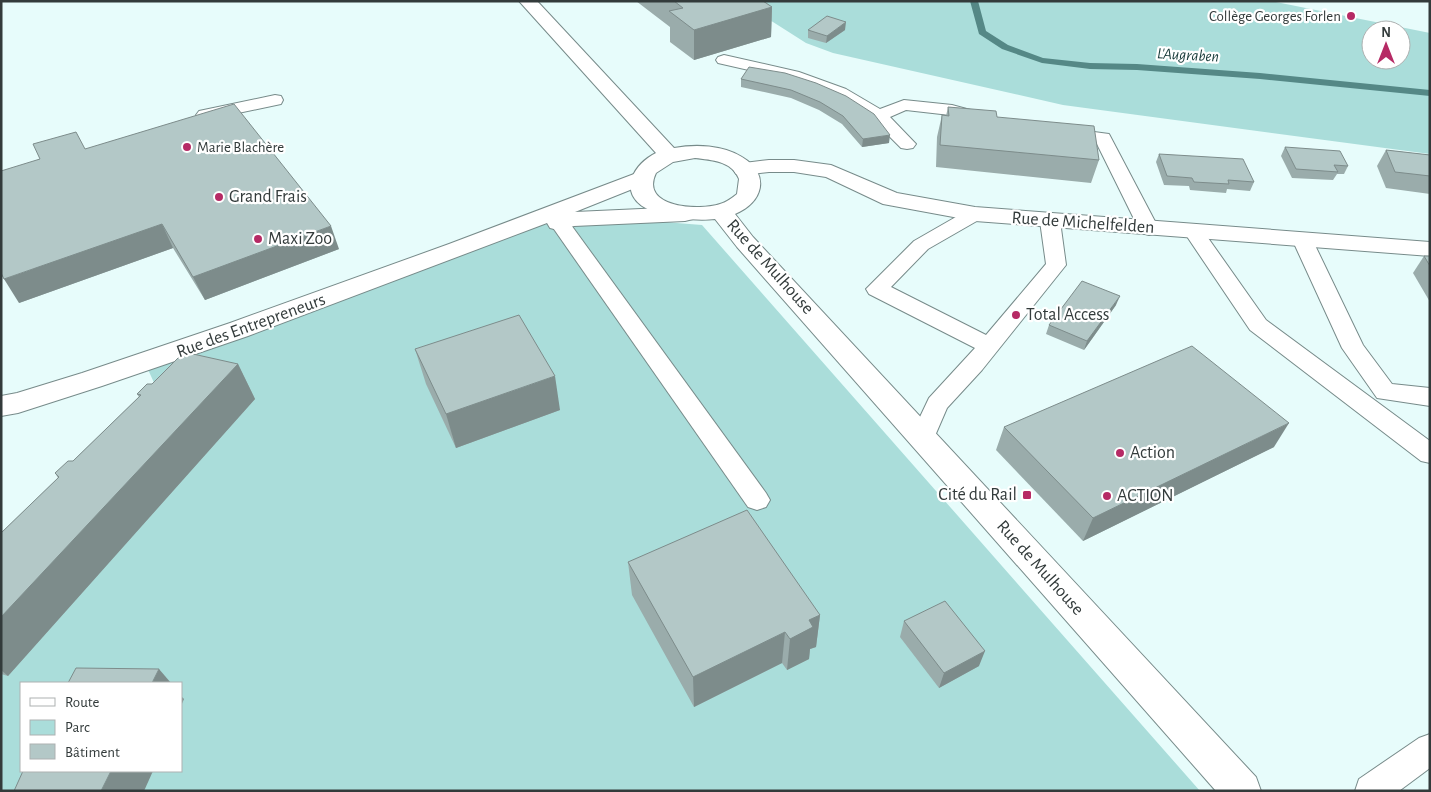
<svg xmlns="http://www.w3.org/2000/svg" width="1431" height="792" font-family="'Alegreya Sans',sans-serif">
<rect width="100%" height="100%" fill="#e7fcfb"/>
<g fill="#aaddda" fill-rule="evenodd">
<path d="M740,1H1271L1430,33V154L1063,105L833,53L806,43ZM1371,30H1401V60H1371Z"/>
<path d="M574,219L651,221L702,225L1200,791H1V549L156,387L145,363L497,234ZM21,683H181V771H21Z"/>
</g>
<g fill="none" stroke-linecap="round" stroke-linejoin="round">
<path fill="#558886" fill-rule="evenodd" d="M970,1H978L986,31L1008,45L1043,58L1090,63L1137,64L1260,73L1430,90V96L1260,79L1137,70L1090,69L1042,63L1002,49L979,34Z"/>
<defs>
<g id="service">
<path d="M724,55L799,72L846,89L880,109L904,100L952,105L985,114L988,118L985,122L979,123L950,115L906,110L890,117L916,144L913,148L907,149L901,148L873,120L834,97L788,79L718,63L716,60L718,57Z"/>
<path d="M275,95L281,96L283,100L281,104L205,120L199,119L196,115L199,111Z"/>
<path d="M1064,128L1109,134L1159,229L1156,233L1149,235L1142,233L1139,229L1096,142L1058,137L1055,133L1058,129Z"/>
<path d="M975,208L982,210L985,214L982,218L928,249L891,287L986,335L1046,264L1040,221L1043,217L1050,215L1057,217L1060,221L1066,265L982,370L947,408L931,445L922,447L913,445L910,438L929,398L975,348L869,294L866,289L914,241L968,210Z"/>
<path d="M559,216L566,218L766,493L770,500L766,507L757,510L748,507L549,222L552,218Z"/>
<path d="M1194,226L1201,228L1266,320L1430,441V463L1421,461L1250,330L1184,232L1187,228Z"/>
<path d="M1302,233L1309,235L1312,239L1363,345L1392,384L1430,388V406L1377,398L1342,348L1292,239L1295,235Z"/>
<path d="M1430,734V768L1399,791H1355L1359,779L1419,738Z"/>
</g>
<g id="minor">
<path d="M769,160H794L831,165L897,193L975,207L1430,242V256L975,221L883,204L826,177L794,172H769L744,175L736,174L733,169L736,164Z"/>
<path d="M642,171L650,172L653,177L650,182L575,212L685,207L693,209L696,214L693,219L685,221L574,226L558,230L550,228L547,223L248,336L102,386L18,413L1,416V396L17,393L82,373L230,323L449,244Z"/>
</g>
<path id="secondary" d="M519,1H537L674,148C696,144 723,145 742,157C771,174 763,203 735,214L753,237L1256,777L1261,791H1216L737,247L715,219C692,222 620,217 632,178C636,167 646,158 656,153ZM695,158C712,160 732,161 739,179L737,194C732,198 727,202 720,204C700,211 639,208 656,173L673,162Z"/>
</defs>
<use href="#service" stroke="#778b8a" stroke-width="2"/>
<use href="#minor" stroke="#778b8a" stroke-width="2"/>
<use href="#secondary" stroke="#778b8a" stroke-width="2"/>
<use href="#service" fill="#fff" fill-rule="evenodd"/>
<use href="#minor" fill="#fff" fill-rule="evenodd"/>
<use href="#secondary" fill="#fff" fill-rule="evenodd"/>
</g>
<g fill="#9aacab">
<path d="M636,1H763L772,7L771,37L694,60L670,42V27Z"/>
<path d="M808,30H845L826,43L808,38Z"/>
<path d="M785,73L889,143L862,147L842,124L819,110L791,98L741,87V79Z"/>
<path d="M948,107L997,117L1099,160L1091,183L936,167L937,137L942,115L946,116Z"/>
<path d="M1285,147L1348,166L1344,174H1337L1333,180L1292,178L1281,156Z"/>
<path d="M85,149L339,249L205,300L173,248L19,303Z"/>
<path d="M1386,150L1430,155V194L1386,188L1377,166Z"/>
<path d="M1159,154L1254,182L1250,191L1227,189L1226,193L1190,190L1189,186L1164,185L1156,162Z"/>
<path d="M1424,256H1430V302L1413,273Z"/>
<path d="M1116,305L1084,350L1046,334L1049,325Z"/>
<path d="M415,349L560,410L456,448L426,384Z"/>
<path d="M238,364L255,399L8,676L1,674V533L58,478L55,473L73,461L139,397L137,394L152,384Z"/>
<path d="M1004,427L1274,447L1083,541L996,450Z"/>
<path d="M628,562L820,615L816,647L810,649L809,659L787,670L782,663L694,707L632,595Z"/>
<path d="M904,621L979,666L939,688L900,637Z"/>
</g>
<g fill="#7d8c8b">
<path d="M772,7L771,37L694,60V30Z"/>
<path d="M846,22L845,30L826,43L827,36Z"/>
<path d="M890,135L889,143L862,147L863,139Z"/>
<path d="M162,224L173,248L19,303L4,279Z"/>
<path d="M331,226L339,249L205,300L193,277Z"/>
<path d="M1120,296L1116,305L1084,350L1087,341Z"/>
<path d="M238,364L255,399L8,676L1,670V617Z"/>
<path d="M555,376L560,410L456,448L446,414Z"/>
<path d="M1289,423L1274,447L1083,541L1093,518Z"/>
<path d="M820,615L816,647L810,649L809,659L787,670L790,639L809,620Z"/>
<path d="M785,632L782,663L694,707L693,677Z"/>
<path d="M985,651L979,666L939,688L944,673Z"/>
<path d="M159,669L171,683H152Z"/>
<path d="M181,696L184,699L181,706Z"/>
<path d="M111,771H153L144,791H101Z"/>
</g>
<g fill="#b3c8c7" stroke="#7d8c8b">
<path d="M674,1H763L772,7L694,30L669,11L683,8Z"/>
<path d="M827,16L846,22L827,36L808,30Z"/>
<path d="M749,67L785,73L816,83L846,96L874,114L890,135L863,139L843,116L820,102L791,90L741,79Z"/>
<path d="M234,104L331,226L193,277L162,224L4,279L1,273V171L40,159L33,144L76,132L85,149Z"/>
<path d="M948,107L996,111L997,117L1094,126L1099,160L940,145L942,115L949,116Z"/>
<path d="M1285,147L1340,151L1348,166L1334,165L1338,172L1296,169Z"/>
<path d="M1386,150L1430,155V176L1395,172Z"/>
<path d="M1159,154L1243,159L1254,182L1228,180L1229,184L1194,182L1192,178L1167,176Z"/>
<path d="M1424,256H1430V266Z"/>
<path d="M1082,281L1120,296L1087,341L1049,325Z"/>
<path d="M519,315L555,376L446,414L415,349Z"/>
<path d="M1192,346L1289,423L1093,518L1004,427Z"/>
<path d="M184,352L238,364L1,617V533L59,477L55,473L68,461H73L141,395L137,394L147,384H152Z"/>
<path d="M747,510L820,615L809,620L813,627L790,639L785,632L693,677L628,562Z"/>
<path d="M945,601L985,651L944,673L904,621Z"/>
<path d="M76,668L159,669L152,683H68Z"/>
<path d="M23,771H111L101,791H14Z"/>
</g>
<g fill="#b62a65" stroke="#fff" stroke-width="2">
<circle cx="1351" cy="16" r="5"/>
<circle cx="187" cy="147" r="5"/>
<circle cx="219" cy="197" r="5"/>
<circle cx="258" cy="239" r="5"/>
<circle cx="1016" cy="315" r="5"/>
<circle cx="1120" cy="453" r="5"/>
<rect x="1022" y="490" width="10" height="10" rx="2.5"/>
<circle cx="1107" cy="496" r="5"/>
</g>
<g text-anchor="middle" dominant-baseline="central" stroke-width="4.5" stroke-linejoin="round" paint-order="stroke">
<g font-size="15" fill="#333b3b" stroke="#fff" text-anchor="end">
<text x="1341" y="16">Collège Georges Forlen</text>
<text x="197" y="147" text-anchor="start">Marie Blachère</text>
</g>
<g font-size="16" font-style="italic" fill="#193c3b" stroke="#fff">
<text transform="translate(1188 55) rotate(3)">L'Augraben</text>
</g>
<g font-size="18" fill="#333b3b" stroke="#fff" text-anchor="start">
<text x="229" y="197">Grand Frais</text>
<text x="268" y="239">Maxi Zoo</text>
<text x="1026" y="315">Total Access</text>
<text x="1130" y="453">Action</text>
<text x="1017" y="495" text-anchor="end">Cité du Rail</text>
<text x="1117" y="496">ACTION</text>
</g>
<g font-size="18" fill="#333b3b" stroke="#fff">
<text transform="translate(1083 223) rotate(4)">Rue de Michelfelden</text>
<text transform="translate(770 267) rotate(48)">Rue de Mulhouse</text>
<text transform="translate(251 326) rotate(-20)">Rue des Entrepreneurs</text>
<text transform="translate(1040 568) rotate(48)">Rue de Mulhouse</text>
</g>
</g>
<rect width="1431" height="792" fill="none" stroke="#333b3b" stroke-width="5"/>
<rect x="20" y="682" width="162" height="90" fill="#ffffff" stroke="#adb1b1"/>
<rect x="30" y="698" width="25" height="8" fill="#ffffff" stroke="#adb1b1"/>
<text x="65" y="707" font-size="15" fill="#333b3b">Route</text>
<rect x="30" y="720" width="25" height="15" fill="#aaddda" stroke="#adb1b1"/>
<text x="65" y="732" font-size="15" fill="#333b3b">Parc</text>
<rect x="30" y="744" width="25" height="15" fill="#b3c8c7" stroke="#adb1b1"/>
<text x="65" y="757" font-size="15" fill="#333b3b">Bâtiment</text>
<g transform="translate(1386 45)"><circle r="24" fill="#ffffff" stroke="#adb1b1"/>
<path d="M0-4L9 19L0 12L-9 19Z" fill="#b62a65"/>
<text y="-8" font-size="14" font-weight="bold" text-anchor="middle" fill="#333b3b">N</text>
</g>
</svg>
